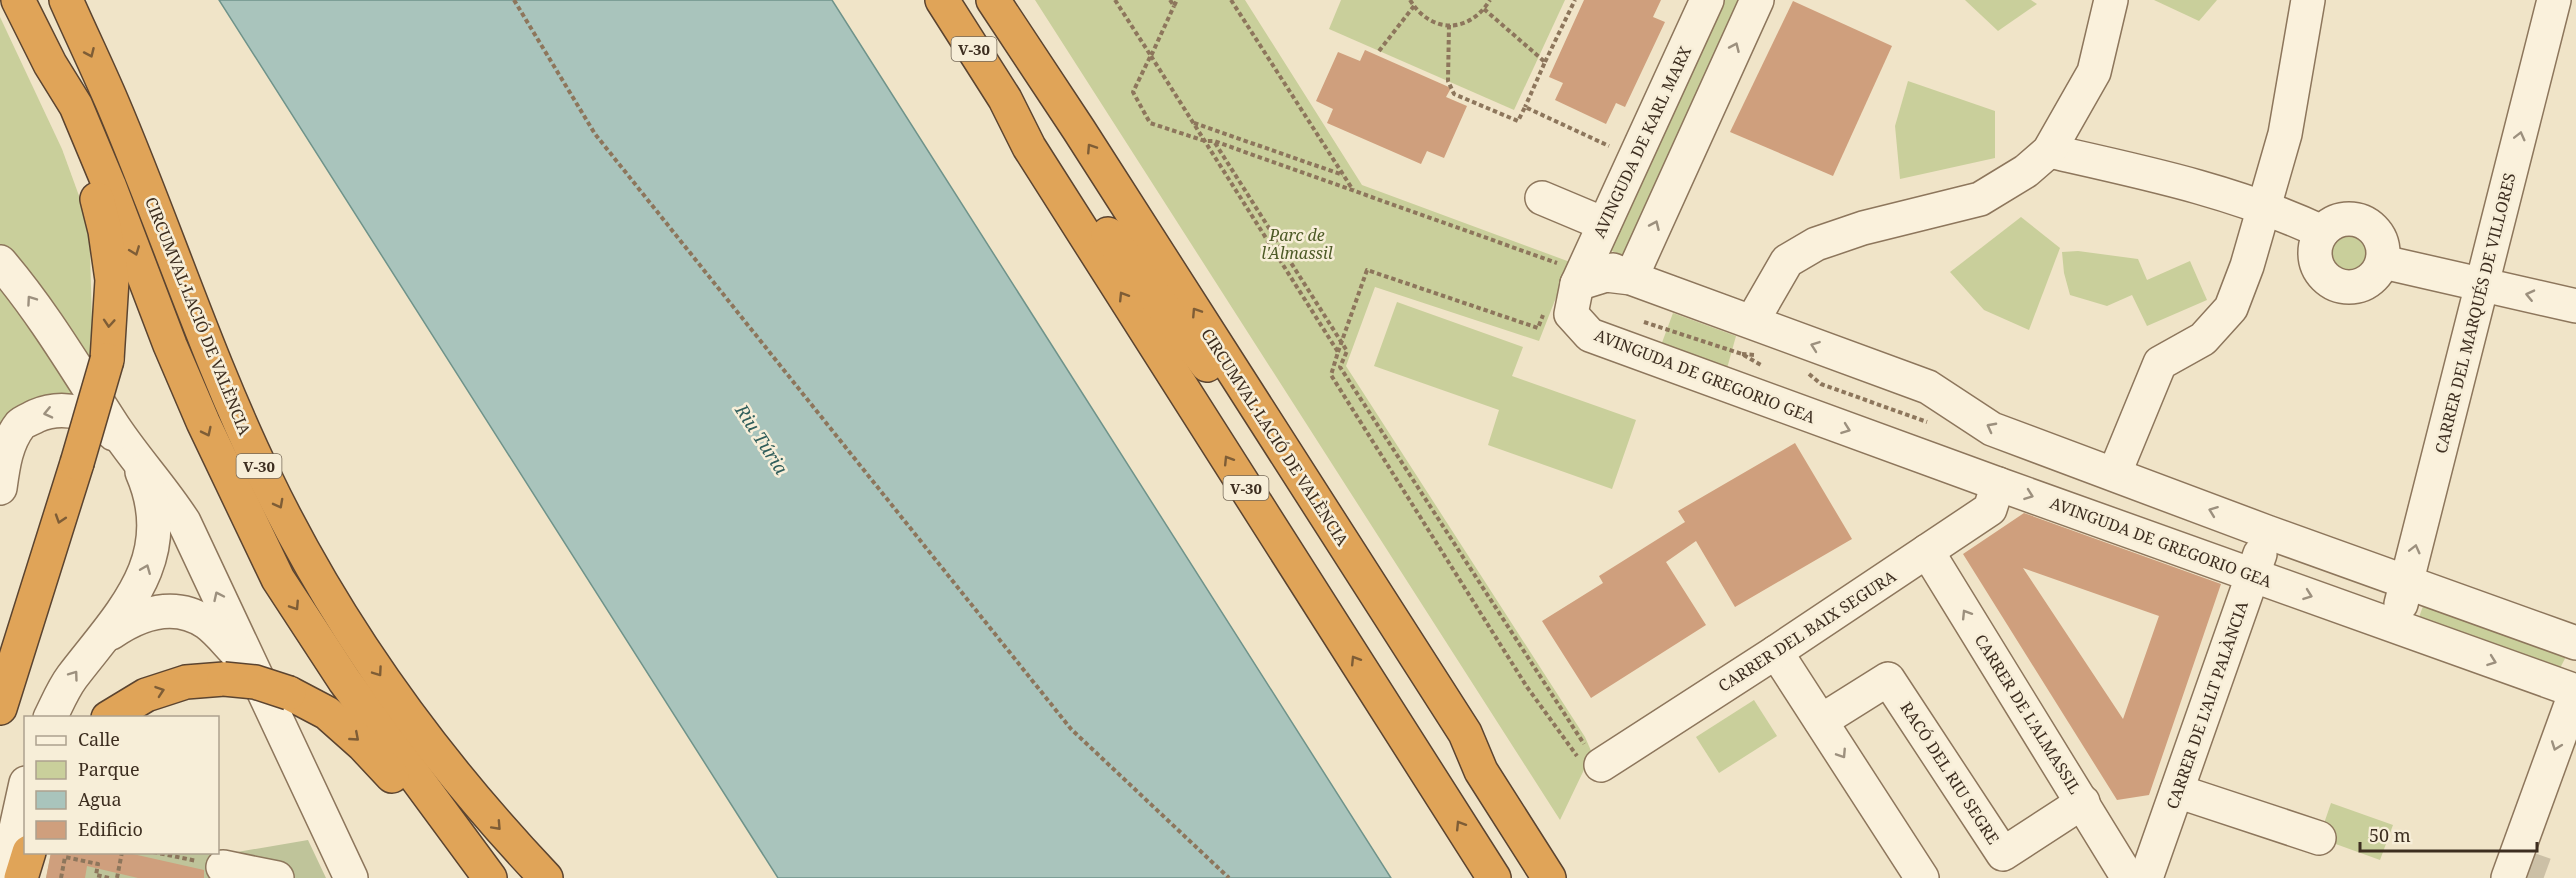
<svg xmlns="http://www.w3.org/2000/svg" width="2576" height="878" font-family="'Noto Serif',serif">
<rect width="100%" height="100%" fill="#f0e4c8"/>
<g fill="#c9cf9b">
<path d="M1035,0H1245L1362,185L1570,262L1539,341L1375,287L1346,366L1585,737L1592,753L1560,820Z"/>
<path d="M1341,0H1565L1514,110L1329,29Z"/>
<path d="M1716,0H1747L1626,258L1602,246Z"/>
<path d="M1965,0H2031L2037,4L1998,31Z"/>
<path d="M2154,0H2217L2199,21Z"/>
<path d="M0,17L62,149L86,215L90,249L92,324L89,361L0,251Z"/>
<path d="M1908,81L1995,111V158L1900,179L1895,126Z"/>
<path d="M2021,217L2060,248L2029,330L1984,310L1950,272Z"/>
<circle cx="2348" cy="255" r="24"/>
<path d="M2078,251L2138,259L2147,280L2190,261L2207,300L2147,326L2132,295L2107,306L2070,295L2064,273L2062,252Z"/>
<path d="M0,279L88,401L0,428Z"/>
<path d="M1397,302L1523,347L1512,376L1636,420L1612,489L1488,445L1499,410L1374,366Z"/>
<path d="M1673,313L1736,336L1726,372L1660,348Z"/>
<path d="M2427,595L2569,651L2559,670L2418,620Z"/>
<path d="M1754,700L1777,736L1719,773L1696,737Z"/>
<path d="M2331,803L2393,825L2380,860L2319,838Z"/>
</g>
<path fill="#bfc49a" d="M308,840L326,878H46L51,853L218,852V849L237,852Z"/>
<path fill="#a9c4bc" stroke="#6f938a" stroke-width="1.5" d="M219,0H832L1391,878H778Z"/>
<g fill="#cf9f7d" fill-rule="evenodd">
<path d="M1584,0H1661L1653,17L1665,22L1625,107L1616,103L1606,124L1555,100L1563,83L1549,77Z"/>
<path d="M1793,1L1892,46L1833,176L1730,132Z"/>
<path d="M1365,50L1451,88L1446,97L1467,106L1444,158L1427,151L1421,164L1327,123L1333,109L1316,101L1338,52L1360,61Z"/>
<path d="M1795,443L1852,539L1735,607L1696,541L1666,562L1706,625L1591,698L1542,621L1603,583L1599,576L1685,522L1678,511Z"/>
<path d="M2024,513L2221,584L2149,795L2117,800L1963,554ZM2023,568L2159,616L2123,719Z"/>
<path d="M51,852H124L204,870V878H138L87,866L85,878H46Z"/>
</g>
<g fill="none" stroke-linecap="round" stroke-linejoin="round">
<path stroke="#ccc0a6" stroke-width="33" stroke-dasharray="33 16" stroke-linecap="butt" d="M2514,863L2555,878"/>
<defs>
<g id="minor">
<path d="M1707,0L1577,284L1571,314L1590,335L1998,484L2576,691"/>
<path d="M2049,151C2142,172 2235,191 2322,232"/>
<path d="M1542,198L1604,224"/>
<circle cx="2349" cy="253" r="34"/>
<path d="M0,262C42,311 75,367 110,421C132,456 161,486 184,522L351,878"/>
<path d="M2383,262L2576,306"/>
<path d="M1613,270L1631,278L1757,0"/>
<path d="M1577,284L1606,275L1631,278L1928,387L1992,429L2267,532L2576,643"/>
<path d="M1757,313L1787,261L1816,244L1863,228L1980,199L2026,171L2049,151L2094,72L2111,0"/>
<path d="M2118,465L2160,363L2203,339L2231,308L2247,266L2285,134L2308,0"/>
<path d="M0,488C3,466 6,443 20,425C24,421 31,419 36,416C64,404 94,413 114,434"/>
<path d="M1927,551L2128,878"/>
<path d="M2401,604L2554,0"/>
<path d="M111,633C140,613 175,601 207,623C218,631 228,644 237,653"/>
<path d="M1776,652L1922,878"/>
<path d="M50,718C57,704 63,689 72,677C120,614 180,559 142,472"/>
<path d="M1821,721L1888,679L2003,854L2083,802"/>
<path d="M1601,765L1776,652L1990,509L1998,484"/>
<path d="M2177,791L2319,838"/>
<path d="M223,867L277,878"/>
<path d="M5,878L26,783"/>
<path d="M2146,878L2260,554"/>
<path d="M2508,878L2576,691"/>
</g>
<g id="highway">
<path d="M18,0L50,64L76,106L109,185L170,345L203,422L278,579L344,680L490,878"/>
<path d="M66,0C81,34 97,67 112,102C165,226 206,355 265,477C336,625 433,759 546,878"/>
<path d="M942,0L1005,99L1029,147L1494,878"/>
<path d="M993,0L1079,130L1465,733L1481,771L1549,878"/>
<path d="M97,199L105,231L112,280L107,360"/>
<path d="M1108,234L1207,365"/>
<path d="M289,693L327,713L363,745L392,776"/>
<path d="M0,708L77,463"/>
<path d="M108,718L146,695L186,682L224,679"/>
<path d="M21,878L29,852"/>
</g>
</defs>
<use href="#minor" stroke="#8d765c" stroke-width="36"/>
<use href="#highway" stroke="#5b4430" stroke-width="36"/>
<g stroke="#8d765c" stroke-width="4" stroke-dasharray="4.5 3" stroke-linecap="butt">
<path d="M514,0L595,134L1071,729L1229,878"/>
<path d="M1115,0L1151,56L1174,6"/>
<path d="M1170,0L1174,6L1177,0"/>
<path d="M1231,0L1353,190"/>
<path d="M1410,0C1431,34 1469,34 1490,0"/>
<path d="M1484,9L1545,62L1525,107"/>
<path d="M1449,25L1448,81L1454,94L1518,121L1525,107L1609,146"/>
<path d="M1379,51L1414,6"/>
<path d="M1151,56L1338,352L1331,375L1527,687L1577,756"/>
<path d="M1150,57L1133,92L1150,123L1205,141H1214L1557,263"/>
<path d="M1545,62L1575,0"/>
<path d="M1194,123L1343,175"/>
<path d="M1215,143L1347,351L1340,367L1584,744"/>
<path d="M1644,322L1742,354L1761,365"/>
<path d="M1338,352L1367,270L1538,328L1543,315"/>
<path d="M1742,354L1755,355"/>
<path d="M1809,374L1821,384L1927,422"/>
<path d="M153,852L197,861"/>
<path d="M61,878L65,857L98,864L96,875L109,878"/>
<path d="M117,878L122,852"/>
</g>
<use href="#minor" stroke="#faf1dc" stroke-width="33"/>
<use href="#highway" stroke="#e0a458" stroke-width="33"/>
<defs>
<g id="highway-bridge">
<path d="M77,463L107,360"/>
<path d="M224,679L255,682L289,693"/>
</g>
</defs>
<use href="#highway-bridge" stroke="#5b4430" stroke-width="36" stroke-linecap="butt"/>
<use href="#highway-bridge" stroke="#e0a458" stroke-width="33"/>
</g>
<defs><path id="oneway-chevron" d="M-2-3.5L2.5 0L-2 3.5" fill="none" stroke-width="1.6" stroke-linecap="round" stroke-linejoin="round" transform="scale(1.5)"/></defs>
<g stroke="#9c907e">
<use href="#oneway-chevron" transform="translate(1735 47) rotate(-66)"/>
<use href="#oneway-chevron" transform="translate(2520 136) rotate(-76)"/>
<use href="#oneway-chevron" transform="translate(1655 225) rotate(-66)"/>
<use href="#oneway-chevron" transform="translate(2530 295) rotate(-167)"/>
<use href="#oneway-chevron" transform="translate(31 300) rotate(-125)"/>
<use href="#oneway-chevron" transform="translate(1815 346) rotate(-160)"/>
<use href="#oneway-chevron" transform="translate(48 413) rotate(167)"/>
<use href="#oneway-chevron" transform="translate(1991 427) rotate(-152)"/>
<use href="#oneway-chevron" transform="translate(1846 429) rotate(20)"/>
<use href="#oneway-chevron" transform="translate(2029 495) rotate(20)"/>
<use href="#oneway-chevron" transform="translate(2213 511) rotate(-159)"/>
<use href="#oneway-chevron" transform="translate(2415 549) rotate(-76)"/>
<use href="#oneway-chevron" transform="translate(146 569) rotate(-68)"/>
<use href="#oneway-chevron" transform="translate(2308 595) rotate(20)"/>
<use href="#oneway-chevron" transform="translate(218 596) rotate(-115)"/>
<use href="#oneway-chevron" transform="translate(1966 614) rotate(-122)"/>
<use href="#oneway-chevron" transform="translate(2492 661) rotate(20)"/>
<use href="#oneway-chevron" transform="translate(74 675) rotate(-54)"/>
<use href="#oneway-chevron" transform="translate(2556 746) rotate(110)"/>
<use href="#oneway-chevron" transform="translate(1842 754) rotate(57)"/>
</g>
<g stroke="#7e5d36">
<use href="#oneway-chevron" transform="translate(90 53) rotate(66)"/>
<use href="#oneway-chevron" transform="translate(1091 148) rotate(-123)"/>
<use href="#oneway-chevron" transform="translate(135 251) rotate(69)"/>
<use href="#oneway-chevron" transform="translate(1123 296) rotate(-122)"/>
<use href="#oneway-chevron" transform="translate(1196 312) rotate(-123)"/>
<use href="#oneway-chevron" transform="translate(109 323) rotate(94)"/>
<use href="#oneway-chevron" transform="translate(207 432) rotate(64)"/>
<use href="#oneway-chevron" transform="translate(1228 460) rotate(-122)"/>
<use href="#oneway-chevron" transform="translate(279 504) rotate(62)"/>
<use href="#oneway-chevron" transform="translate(60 519) rotate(108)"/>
<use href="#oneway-chevron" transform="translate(295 606) rotate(57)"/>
<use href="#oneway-chevron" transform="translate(1355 660) rotate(-122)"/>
<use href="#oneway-chevron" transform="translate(378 672) rotate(55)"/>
<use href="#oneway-chevron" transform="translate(160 691) rotate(-19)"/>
<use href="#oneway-chevron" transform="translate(355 737) rotate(41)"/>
<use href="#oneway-chevron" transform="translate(1460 825) rotate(-122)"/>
<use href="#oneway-chevron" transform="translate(497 826) rotate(47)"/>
</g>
<g text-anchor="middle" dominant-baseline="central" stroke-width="5" stroke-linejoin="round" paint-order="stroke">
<g fill="#f7eed8" stroke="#756857" stroke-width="1.5">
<rect x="951.5" y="37" width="45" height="24" rx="4.5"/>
<rect x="236.5" y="454" width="45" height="24" rx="4.5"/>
<rect x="1223.5" y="476" width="45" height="24" rx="4.5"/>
</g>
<g font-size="15" font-weight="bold" fill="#3d2e20">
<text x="974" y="49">V-30</text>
<text x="259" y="466">V-30</text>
<text x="1246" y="488">V-30</text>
</g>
<g font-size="16" fill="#3d2e20" stroke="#f7eed8">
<text transform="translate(1642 142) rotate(-65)">AVINGUDA DE KARL MARX</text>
<text transform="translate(2475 313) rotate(-76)">CARRER DEL MARQUÉS DE VILLORES</text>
<text transform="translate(198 316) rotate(68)">CIRCUMVAL·LACIÓ DE VALÈNCIA</text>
<text transform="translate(1705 376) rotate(21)">AVINGUDA DE GREGORIO GEA</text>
<text transform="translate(1275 437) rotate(57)">CIRCUMVAL·LACIÓ DE VALÈNCIA</text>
<text transform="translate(2161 542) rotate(20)">AVINGUDA DE GREGORIO GEA</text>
<text transform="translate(1807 631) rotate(-33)">CARRER DEL BAIX SEGURA</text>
<text transform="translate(2207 705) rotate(-71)">CARRER DE L'ALT PALÀNCIA</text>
<text transform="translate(2028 714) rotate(58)">CARRER DE L'ALMASSIL</text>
<text transform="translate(1950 773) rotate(57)">RACÓ DEL RIU SEGRE</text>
</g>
<g font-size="16" font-style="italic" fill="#4d5a26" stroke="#f7eed8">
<text x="1297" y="235">Parc de<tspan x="1297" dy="18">l'Almassil</tspan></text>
</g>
<g font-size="18" font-style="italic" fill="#2f5d5a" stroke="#f7eed8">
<text transform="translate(762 439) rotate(57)">Riu Túria</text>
</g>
</g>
<rect x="24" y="716" width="195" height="138" fill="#f7eed8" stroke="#ada18e" stroke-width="1.5"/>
<rect x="36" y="736" width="30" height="9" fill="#faf1dc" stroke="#ada18e" stroke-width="1.5"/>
<text x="78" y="746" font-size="18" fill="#3d2e20">Calle</text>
<rect x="36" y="761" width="30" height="18" fill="#c9cf9b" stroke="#ada18e" stroke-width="1.5"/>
<text x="78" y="776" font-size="18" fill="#3d2e20">Parque</text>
<rect x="36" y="791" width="30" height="18" fill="#a9c4bc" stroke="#ada18e" stroke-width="1.5"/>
<text x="78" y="806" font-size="18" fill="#3d2e20">Agua</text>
<rect x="36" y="821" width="30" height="18" fill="#cf9f7d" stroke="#ada18e" stroke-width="1.5"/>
<text x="78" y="836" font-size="18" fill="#3d2e20">Edificio</text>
<path d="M2360 842v9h177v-9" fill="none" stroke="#3d2e20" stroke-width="3"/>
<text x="2369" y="842" font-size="18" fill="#3d2e20" stroke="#f7eed8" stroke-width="4.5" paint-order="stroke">50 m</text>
</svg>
